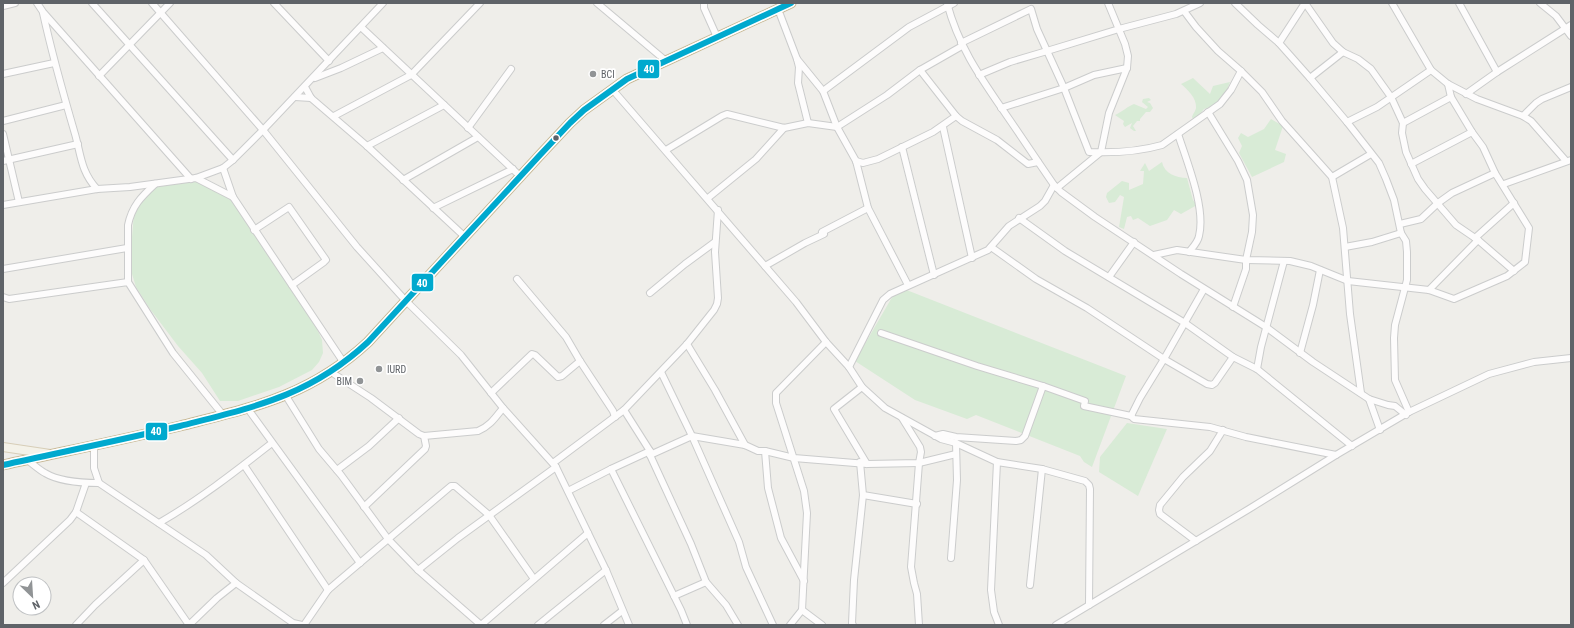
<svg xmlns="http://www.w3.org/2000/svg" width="1574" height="628" font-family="'Roboto Condensed',sans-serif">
<rect width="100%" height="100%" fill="#efeeea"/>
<g fill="#d8ebd6">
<path d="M1193,78L1210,94L1213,86L1230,82L1226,93L1216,105L1204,109L1194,121L1192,117C1193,114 1196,110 1196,108C1197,98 1187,89 1181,84Z"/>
<path d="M1149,98L1151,100L1147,102L1150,103L1153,108L1150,112H1146L1140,119V121H1137L1133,126L1136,131H1134L1130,128L1132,123L1125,127L1123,124L1124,121L1115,115C1122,112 1128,106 1134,104L1146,109L1148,107L1142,102L1143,99Z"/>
<path d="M1271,119L1283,126L1275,150L1286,154L1284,162L1252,177L1239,153L1242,146L1238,138L1241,133L1248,137L1264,129Z"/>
<path d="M1162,162C1164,173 1176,178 1187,178L1193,200L1197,205L1181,214L1174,210L1167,220L1150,226L1138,218L1133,220L1131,216L1127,217L1124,229L1119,227L1124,197L1120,195L1115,202L1109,203L1106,197L1107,193L1122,181L1129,183V190L1143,184L1144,171H1140L1145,163L1149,171Z"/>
<path d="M196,181L231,199L315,324L322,340L323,353L319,362L312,370L279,387L238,401H220L202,373L178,346L150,309L136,287L132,274V237L134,213L147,193L157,186Z"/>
<path d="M904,289L1126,376L1092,467L1084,462L1080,456L976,415L967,419L915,400L855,361L891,299L897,292Z"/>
<path d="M1127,423L1167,429L1138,496L1099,472L1100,457Z"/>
</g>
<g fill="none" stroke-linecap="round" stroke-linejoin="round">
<defs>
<g id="minor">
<path d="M37,3L43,12L191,179"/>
<path d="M92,3L233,160"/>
<path d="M152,3L263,130L357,247L405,300L461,355L503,408L556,467L606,570L629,625"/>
<path d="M274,3L329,61"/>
<path d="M597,3L666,61"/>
<path d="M704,3V8L717,37"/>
<path d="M947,3C959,48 981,78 1007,116C1023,139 1038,162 1054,185L1061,192L1095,217L1181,274L1266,327L1313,362L1369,399L1388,405L1395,406L1406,415"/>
<path d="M1235,3L1258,25L1279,43L1310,78L1347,122L1379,163L1386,179L1394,200L1401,233L1406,241L1407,252V280L1395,325L1394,338L1395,380L1409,412"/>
<path d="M1305,3L1333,43L1343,52L1358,59L1371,69L1391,97L1403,123L1402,133L1406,152L1418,179L1425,189L1456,225L1478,240L1514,271"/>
<path d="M1392,3L1431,70L1448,84L1477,99L1523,116L1531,121L1566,161"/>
<path d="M1459,3L1497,72"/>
<path d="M1540,3L1556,16L1571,36"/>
<path d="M3,6L15,3"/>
<path d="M778,9L797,59L799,67L798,83L808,123"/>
<path d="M1184,11L1196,27L1218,51L1241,71L1262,92L1282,121L1332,177L1343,228L1350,314L1361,393"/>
<path d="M43,13C52,54 63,93 75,134C81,155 81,172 97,189"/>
<path d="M361,27L520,176"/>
<path d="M961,43L1031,9L1037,29L1064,88L1089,152C1112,153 1141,151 1162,145L1220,104L1231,90L1241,71"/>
<path d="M1279,43L1305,3"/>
<path d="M797,59L823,91L837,127L856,161L868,208L908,285"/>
<path d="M920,70L956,116L962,121L997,140L1028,164L1038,162"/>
<path d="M3,74L54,63"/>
<path d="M979,75L1010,62L1047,51L1119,29L1176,14L1200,3"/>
<path d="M99,76L170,3"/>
<path d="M315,78L341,68L383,48"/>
<path d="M1310,78L1343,52"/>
<path d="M305,87L311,98L367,146L464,236"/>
<path d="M612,89L796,302L826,342L849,367L862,387L885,408L941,439L956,443L997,462L1042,469L1085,481L1089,485L1090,489L1089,605"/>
<path d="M823,91L909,27L954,3"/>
<path d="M1466,94L1497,72L1571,25"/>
<path d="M295,97L311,98"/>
<path d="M1001,108L1064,88L1094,75L1127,68"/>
<path d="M1208,112L1238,161L1247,180L1253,215L1252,232L1246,260V269L1233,307"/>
<path d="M334,116L411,75L480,3"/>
<path d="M1523,116L1536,103L1542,99L1571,87"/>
<path d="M3,121L66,105"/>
<path d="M1347,122L1377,107L1431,70"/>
<path d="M1403,123L1451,97"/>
<path d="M943,127L972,258"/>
<path d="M468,128L511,69"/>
<path d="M3,134L19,202"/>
<path d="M1178,134C1187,162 1206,208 1199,236C1198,242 1193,247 1189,252"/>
<path d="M367,146L444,105"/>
<path d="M902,147L934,275"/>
<path d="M666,150L722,116L727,114L784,128L808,123L837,127L887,95L920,70L962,46"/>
<path d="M3,161L78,144"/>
<path d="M856,161L863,163L878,159L933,132L956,116"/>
<path d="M1411,164L1472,132"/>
<path d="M223,168L233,197L344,363"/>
<path d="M1332,177L1371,154"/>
<path d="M196,178L233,197"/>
<path d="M403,180L478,137"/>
<path d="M1504,184L1571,160"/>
<path d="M1057,188L1101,152L1109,113L1127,68L1128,56L1125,44L1108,3"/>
<path d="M708,198L756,159L784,128"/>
<path d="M3,205L97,189L130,187L196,178L223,168L233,160L263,130L383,3"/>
<path d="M433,208L513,169"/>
<path d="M1019,218L1065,251L1185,323L1233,357L1257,369L1352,446"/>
<path d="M1400,224L1421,219L1438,203L1452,193L1495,173"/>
<path d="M254,230L289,207L324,257L326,260L324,262L292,285"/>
<path d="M1475,238L1514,203"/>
<path d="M991,247L1036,279L1087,308L1164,359L1207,384L1212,385L1215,383L1233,357"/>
<path d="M1345,247L1372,242L1401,233"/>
<path d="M1154,255L1177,250L1246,260L1290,261L1311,266L1348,281L1429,290L1454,299L1507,276L1525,262L1529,228L1495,173L1483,147L1472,132L1451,97L1448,84"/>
<path d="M765,266L805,243L824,234L822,232L868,208"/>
<path d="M3,269L127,248"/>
<path d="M1109,277L1134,242"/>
<path d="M517,279L566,337L580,361L613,411L615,417"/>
<path d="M128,282V225C132,206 141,197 155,184"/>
<path d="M1429,290L1478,240"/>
<path d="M650,293L685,264L715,242"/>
<path d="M3,297L9,299L128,282L173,353L223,415"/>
<path d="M881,333L977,366L1043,386L1085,401L1084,406L1131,416L1134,419L1210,427L1246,437L1336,455"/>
<path d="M687,344L715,390L745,445"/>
<path d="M1300,353L1313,305L1320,270"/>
<path d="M849,367L883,300L890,294L988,250L1009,226L1040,206L1045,201L1054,185"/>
<path d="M1257,369L1261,347L1284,261"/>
<path d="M331,372L371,398L419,434L424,436L478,431C490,426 495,418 503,408"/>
<path d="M661,372L692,436L739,542L746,567L773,625"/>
<path d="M862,387L834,409L867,464"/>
<path d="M491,393L532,354L535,355L558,377L562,376L580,361"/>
<path d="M286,396L319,449L341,475L388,539L418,570L481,625"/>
<path d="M1369,399L1380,430"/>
<path d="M248,409L360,563"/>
<path d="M624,410L650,451"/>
<path d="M1131,416L1140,398L1164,359L1204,289"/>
<path d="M902,418L920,447L921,452L919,463L911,567L914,583L917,594L919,625"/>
<path d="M935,436L943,434L956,437L1016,441L1021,440L1025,436L1043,386"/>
<path d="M94,446V468L99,483"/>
<path d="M765,451L768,488L781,538L804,581"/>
<path d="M650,455L691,544L706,582L726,605L738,625"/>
<path d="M27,460C33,464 39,470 45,473C60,482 82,483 99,483L206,555L236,583L293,623L302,625"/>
<path d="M997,462L991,590L994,612L999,625"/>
<path d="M553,463L624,410L687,344L714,310L717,304L718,298L715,252L718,210"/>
<path d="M244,465L328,590"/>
<path d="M611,469L681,610L687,625"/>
<path d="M337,470L369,446L399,418"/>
<path d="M568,491L611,469L650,451V455L692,436L745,445L758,451H765L794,458L867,464L919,463L956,454"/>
<path d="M863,495L917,504"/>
<path d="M364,507L425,449L426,446L424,436"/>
<path d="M76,512L144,560L189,625L217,598L236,583"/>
<path d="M159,523C199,500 236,471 272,443"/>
<path d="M1196,541L1160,514L1159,510L1160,505L1183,477L1210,451L1223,430"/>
<path d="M951,558L957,480L956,443"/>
<path d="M418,570L458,538L556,467"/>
<path d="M3,583L70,520L76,512L86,483"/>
<path d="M1030,585L1042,469"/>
<path d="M674,596L706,582"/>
<path d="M802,610L822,625"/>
<path d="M76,625L95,605L144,560"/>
<path d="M304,625L328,590L335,584L451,486H455L489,515L534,579"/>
<path d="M481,625L588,533"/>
<path d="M538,625L606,570"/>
<path d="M604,625L622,611"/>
<path d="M790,625L802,610L807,513L804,491L776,403V393L826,342"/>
<path d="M853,625L852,623L854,580L863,495L860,462"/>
<path d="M1056,625L1249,509L1336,455L1409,412L1489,374L1534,362L1571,358"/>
</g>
<path id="major" d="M3,447L50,454"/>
<path id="highway" d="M3,465C62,452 121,440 180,426C254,407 310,396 368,342L540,155L570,123L584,110L627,79L791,3"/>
</defs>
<use href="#minor" stroke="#cbcccc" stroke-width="8"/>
<use href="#major" stroke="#d7ceb8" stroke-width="10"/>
<use href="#highway" stroke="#c8b996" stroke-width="11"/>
<use href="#minor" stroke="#fdfcfc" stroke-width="6"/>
<use href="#major" stroke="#f4f2e9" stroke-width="8"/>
<use href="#highway" stroke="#f0ede3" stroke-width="9"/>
<defs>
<path id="bus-1" d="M3,465C62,452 121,440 180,426C254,407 310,396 368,342L540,155L570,123L584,110L627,79L791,3"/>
</defs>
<use href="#bus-1" stroke="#fff" stroke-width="9"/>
<use href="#bus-1" stroke="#00a9ce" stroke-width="6"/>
</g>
<g fill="#919496" stroke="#fff" stroke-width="1.5">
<circle cx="593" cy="74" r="4"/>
<circle cx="379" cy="369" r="4"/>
<circle cx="360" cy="381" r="4"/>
</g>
<circle fill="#5f6368" stroke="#fff" stroke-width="1.5" cx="556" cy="138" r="3.5"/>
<g text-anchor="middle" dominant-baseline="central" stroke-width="3.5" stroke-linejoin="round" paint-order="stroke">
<g font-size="10" fill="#5f6368" stroke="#fff" text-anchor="start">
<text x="601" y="74">BCI</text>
<text x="387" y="369">IURD</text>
<text x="352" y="381" text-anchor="end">BIM</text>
</g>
</g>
<g stroke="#fff" stroke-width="1.5">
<rect x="637" y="59" width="23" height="20" rx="4" fill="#00a9ce"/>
<rect x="411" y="273" width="23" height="19" rx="4" fill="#00a9ce"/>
<rect x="145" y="422" width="23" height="19" rx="4" fill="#00a9ce"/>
</g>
<g font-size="11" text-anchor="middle" font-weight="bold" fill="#fff">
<text x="649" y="73">40</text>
<text x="422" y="287">40</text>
<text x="156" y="435">40</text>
</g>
<rect width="1574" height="628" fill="none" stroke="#5f6368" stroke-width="8"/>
<g transform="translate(32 596) rotate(155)"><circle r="19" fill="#ffffff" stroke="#bfc1c3"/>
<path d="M0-3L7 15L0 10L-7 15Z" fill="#919496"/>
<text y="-6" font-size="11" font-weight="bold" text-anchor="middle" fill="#5f6368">N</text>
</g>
</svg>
